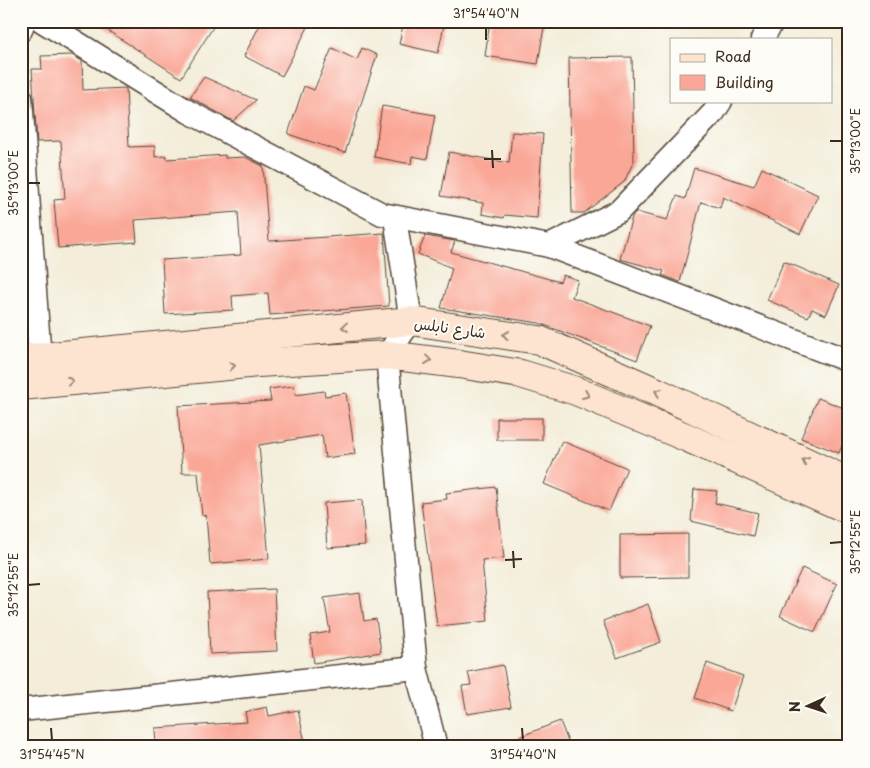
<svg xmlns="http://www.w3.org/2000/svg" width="870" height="768" font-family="'Playpen Sans','Playpen Sans Arabic',sans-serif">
<rect width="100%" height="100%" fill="#fdfcf7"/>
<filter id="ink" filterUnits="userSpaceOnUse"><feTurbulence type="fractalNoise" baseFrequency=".02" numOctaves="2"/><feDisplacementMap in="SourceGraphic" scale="10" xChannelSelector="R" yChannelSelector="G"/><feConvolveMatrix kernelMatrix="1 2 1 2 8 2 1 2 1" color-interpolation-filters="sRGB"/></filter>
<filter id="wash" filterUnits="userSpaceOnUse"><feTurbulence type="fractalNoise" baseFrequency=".0096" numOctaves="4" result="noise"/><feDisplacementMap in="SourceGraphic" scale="20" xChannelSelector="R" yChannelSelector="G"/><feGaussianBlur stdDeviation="1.12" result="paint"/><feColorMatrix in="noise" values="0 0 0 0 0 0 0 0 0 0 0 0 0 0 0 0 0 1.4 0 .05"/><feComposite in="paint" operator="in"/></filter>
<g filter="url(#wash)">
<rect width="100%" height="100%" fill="#f3edd9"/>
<g id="blocks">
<g fill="#faa797">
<path d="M93,21H217L181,78Z"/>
<path d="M262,21H297L308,27L282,76L244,56Z"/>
<path d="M404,21H445L438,53L399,44Z"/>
<path d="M490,21H545L538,64L485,56Z"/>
<path d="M332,48L357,60L362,48L377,55L345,153L288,134L304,86L314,90Z"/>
<path d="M72,55L82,61L83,90L126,88L129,147L155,146V157L166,156L167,159L225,155V158L245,157L263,166L269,241L384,233L389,306L270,315L268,293L232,296L233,310L165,314L162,260L241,255L238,212L135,220L137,242L58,248L54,200L65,199L61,141L37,142L32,69H42L41,56Z"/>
<path d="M632,57L634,161L624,182L584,213H572L569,58Z"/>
<path d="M204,77L256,100L233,121L190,97Z"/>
<path d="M382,106L435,115L427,159L412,156L411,164L374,157Z"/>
<path d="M512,132L543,134L537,218L505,215L504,218L482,214L483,203L441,196L449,152L509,163Z"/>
<path d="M694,168L754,186L762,168L818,195L800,234L723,197L720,208L701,202L680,282L662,275L664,271L620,259L632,217L636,212L667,220L677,196L685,199Z"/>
<path d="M425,236L455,241L451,252L560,282L563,275L578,280L572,297L650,326L637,360L539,323L441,308L452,268L418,254Z"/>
<path d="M784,261L839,285L826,315L812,309L808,317L767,300Z"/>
<path d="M294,386L295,395L324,391L325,396L346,393L355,454L325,458L322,435L259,445L269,559L210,564L206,515L202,516L198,473H182L178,406L271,401L269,389Z"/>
<path d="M818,398L849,410V429L839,453L801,438Z"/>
<rect x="497" y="418" width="45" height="22"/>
<path d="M562,441L627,468L609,511L544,484Z"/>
<path d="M496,487L504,558L482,560L488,621L437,626L421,502L447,499L446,493Z"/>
<path d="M694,489L717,491L715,503L758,513L753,536L691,521Z"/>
<path d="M362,500L365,545L327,548L324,503Z"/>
<path d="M688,534V577L620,578V535Z"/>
<path d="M802,568L837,584L815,632L780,616Z"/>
<path d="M274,589L277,651L210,654L207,592Z"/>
<path d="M360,593L364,621L376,619L381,652L314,663L310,635L330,632L324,598Z"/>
<path d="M648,604L661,642L617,658L603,621Z"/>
<path d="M707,663L743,676L731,711L695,698Z"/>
<path d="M503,665L511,707L467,714L462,686L471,685L468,672Z"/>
<path d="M267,707L269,716L298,710L306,747H156L155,728L247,722L245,712Z"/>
<path d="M560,721L570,747H496V746Z"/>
</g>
</g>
</g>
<g filter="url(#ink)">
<use href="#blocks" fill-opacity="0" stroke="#57473a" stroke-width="1"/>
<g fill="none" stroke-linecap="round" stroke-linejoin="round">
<defs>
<g id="minor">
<path d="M42,21L189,112L382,214L549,246L849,361"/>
<path d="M21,30L24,21"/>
<path d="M762,39L773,21"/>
<path d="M21,98L41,373"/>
<path d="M395,218L411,321L387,355L416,668L436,747"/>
<path d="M549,246L619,211L714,112L721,101"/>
<path d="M21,710L416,668"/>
</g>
<g id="secondary">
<path d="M21,359L411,321L539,340L657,392L849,482"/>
<path d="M21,386L258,363L387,355L459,364L521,374L576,391L688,438L849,510"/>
</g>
</defs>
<use href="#minor" stroke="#57473a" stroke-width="25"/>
<use href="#secondary" stroke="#57473a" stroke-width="30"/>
<use href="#minor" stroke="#fff" stroke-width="22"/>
<use href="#secondary" stroke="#fde4d1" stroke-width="28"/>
</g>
<defs><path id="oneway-chevron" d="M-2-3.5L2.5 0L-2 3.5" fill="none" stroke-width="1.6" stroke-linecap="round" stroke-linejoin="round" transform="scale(1.25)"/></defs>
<g stroke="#9c8778">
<use href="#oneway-chevron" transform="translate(345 327) rotate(174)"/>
<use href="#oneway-chevron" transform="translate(506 335) rotate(-172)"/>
<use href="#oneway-chevron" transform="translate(428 360) rotate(7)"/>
<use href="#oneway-chevron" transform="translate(232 366) rotate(-6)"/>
<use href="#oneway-chevron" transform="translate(70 381) rotate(-6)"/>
<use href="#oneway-chevron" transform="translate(658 392) rotate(-156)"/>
<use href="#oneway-chevron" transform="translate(586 395) rotate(23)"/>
<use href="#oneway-chevron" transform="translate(805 461) rotate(-155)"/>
</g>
</g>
<path fill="none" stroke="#3b2a1e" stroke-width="2" d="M486,28V40M830,141H842M492,150L493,168M484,159H501M28,183H40M830,543L842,542M513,551L514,568M505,560L522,559M28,585L40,584M51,728L52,740M522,728L523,740"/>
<g text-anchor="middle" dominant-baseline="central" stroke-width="4" stroke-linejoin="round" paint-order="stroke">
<g font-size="15" fill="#3b2a1e" stroke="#fdfcf7">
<text transform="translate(450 327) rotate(8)">شارع نابلس</text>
</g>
</g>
<rect width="870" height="768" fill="none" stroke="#fdfcf7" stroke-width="55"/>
<rect x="670" y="38" width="162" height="65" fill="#fdfcf7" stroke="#afa8a0"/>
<rect x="680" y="54" width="25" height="8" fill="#fde4d1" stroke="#afa8a0"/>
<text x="715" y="62" font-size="15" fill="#3b2a1e">Road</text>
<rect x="680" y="75" width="25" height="15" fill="#faa797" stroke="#afa8a0"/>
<text x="715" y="88" font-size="15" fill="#3b2a1e">Building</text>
<g transform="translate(808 706) rotate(267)" stroke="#fdfcf7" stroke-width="4" paint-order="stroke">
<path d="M0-4L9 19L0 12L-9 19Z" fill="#3b2a1e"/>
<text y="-8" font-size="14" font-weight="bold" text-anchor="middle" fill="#3b2a1e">N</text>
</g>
<rect x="28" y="28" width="814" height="712" fill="none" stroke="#3b2a1e" stroke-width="2"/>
<g font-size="12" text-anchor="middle" fill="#3b2a1e">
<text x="486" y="18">31°54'40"N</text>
<text transform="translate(856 141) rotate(-90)" y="4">35°13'00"E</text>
<text transform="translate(14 183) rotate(-90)" y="4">35°13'00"E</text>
<text transform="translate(856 542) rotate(-90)" y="4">35°12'55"E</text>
<text transform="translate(14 585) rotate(-90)" y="4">35°12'55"E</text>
<text x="52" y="759">31°54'45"N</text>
<text x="523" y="759">31°54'40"N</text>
</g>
</svg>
